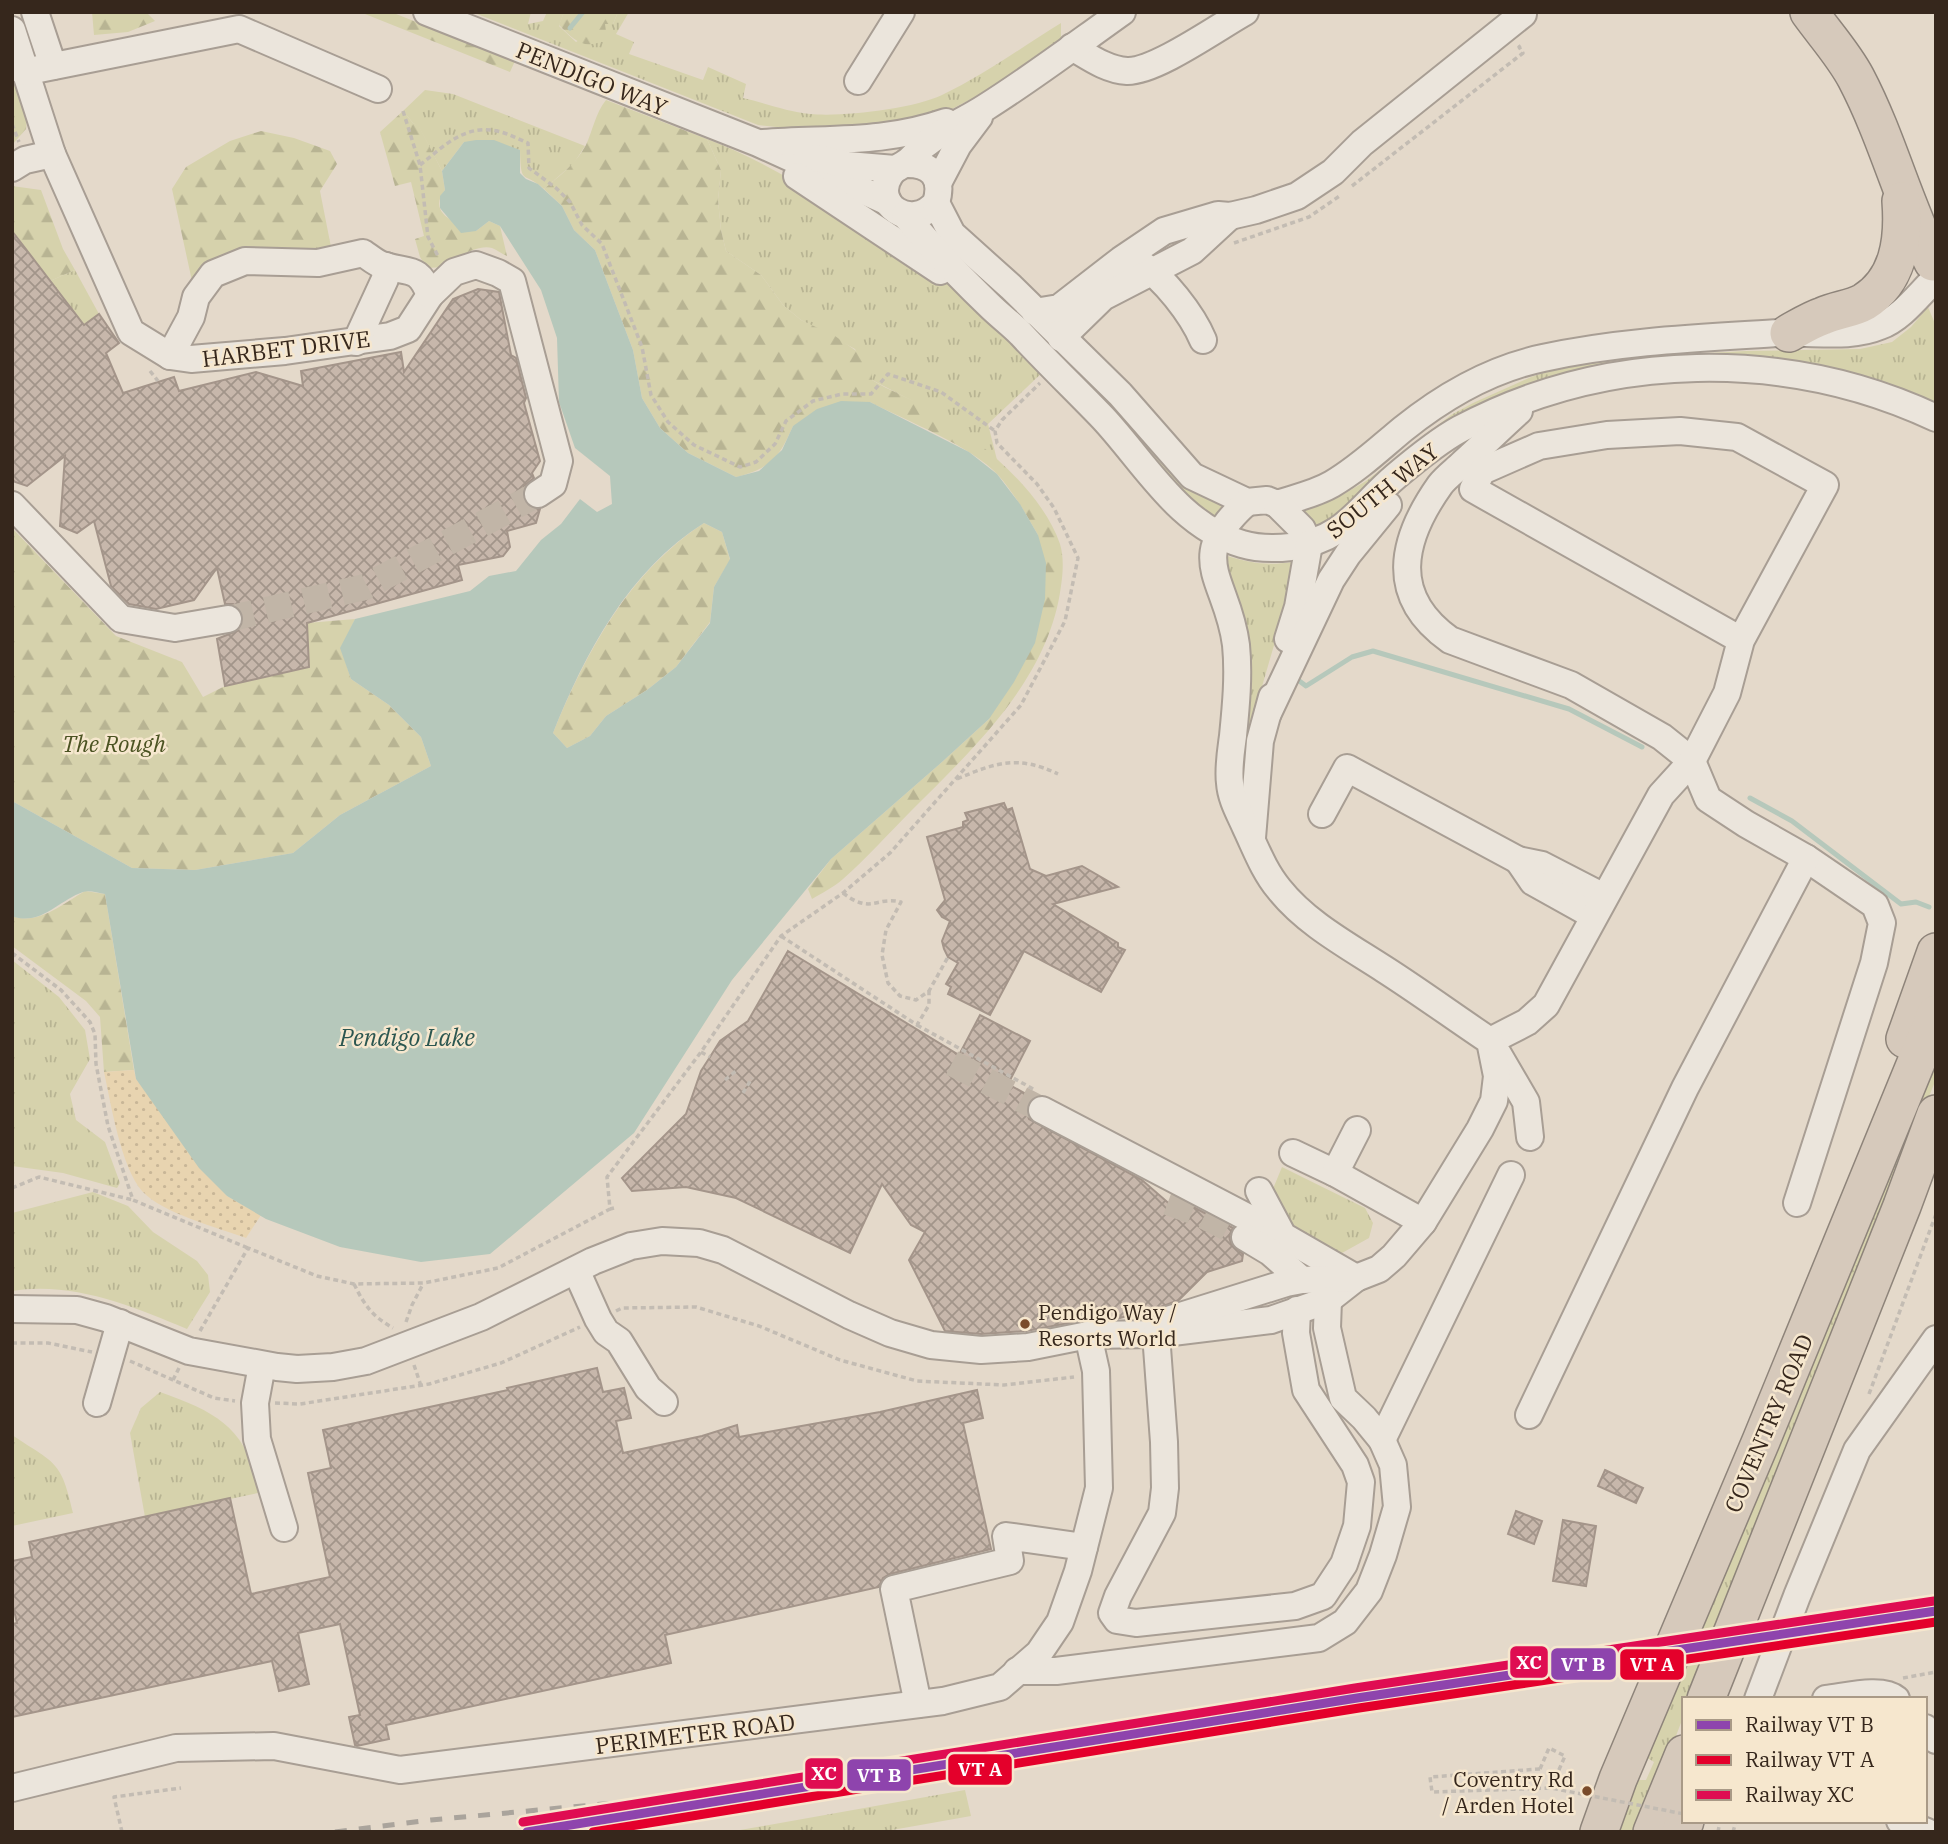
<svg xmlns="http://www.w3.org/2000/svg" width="1948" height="1844" font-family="'IBM Plex Serif',serif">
<defs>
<pattern id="grass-tufts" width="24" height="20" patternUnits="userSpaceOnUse" patternTransform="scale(1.75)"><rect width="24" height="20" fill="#d6d2ac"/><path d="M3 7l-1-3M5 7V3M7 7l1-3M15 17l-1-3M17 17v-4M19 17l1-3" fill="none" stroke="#b8b493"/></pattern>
<pattern id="forest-firs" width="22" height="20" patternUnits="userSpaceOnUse" patternTransform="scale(1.75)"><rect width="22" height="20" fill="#d6d2ac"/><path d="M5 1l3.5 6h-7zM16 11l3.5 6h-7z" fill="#b8b493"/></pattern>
<pattern id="sand-dots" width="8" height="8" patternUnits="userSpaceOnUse" patternTransform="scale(1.75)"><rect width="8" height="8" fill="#e8d4b0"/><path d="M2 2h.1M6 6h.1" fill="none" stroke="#c8b697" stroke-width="1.8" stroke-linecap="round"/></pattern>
<pattern id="building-cross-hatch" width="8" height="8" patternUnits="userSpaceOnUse" patternTransform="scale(1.75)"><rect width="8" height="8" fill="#c7b7ab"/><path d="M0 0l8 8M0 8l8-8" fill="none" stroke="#a2958a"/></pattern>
</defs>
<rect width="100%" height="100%" fill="#e4d9ca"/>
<g fill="url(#grass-tufts)">
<path d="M472,12H531L528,24L543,21L547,12H564L559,26L576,42L605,24H613L618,12H629L616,34L634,42L629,54L703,80L708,67L746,84L743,98C765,103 788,112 810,114C843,117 912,109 942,95C984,75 1022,47 1061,23V39L987,91L938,116L854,135L758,125Z"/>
<path d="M425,90L453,94L585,146L574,163L544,189C523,170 521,187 520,150L464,142L442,171L419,127L413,123L403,111Z"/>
<path d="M707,139C770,163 828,201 883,239C940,277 998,318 1044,371L988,424L997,460L961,431L928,409L872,380L855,349L801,320L783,305L761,275L726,251L721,230L718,200L721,170Z"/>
<path d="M75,270L99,314L84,325L50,281Z"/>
<path d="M1928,307L1936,326V411L1679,359L1608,364L1575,372L1315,532L1302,510L1337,498L1366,481L1451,415L1473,403L1531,377L1574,363L1602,359L1745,351L1860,349L1892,342L1911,327Z"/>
<path d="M1071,361L1176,480L1196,494L1220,505L1223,508L1212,522L1065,368Z"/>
<path d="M1224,555C1250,563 1266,566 1293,562L1297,566L1243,752Z"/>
<path d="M12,960L59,997L85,1030L90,1059L70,1094L76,1120L105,1142L120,1183L117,1188L63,1173L12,1166Z"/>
<path d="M1936,1051V1079L1690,1699H1684V1715L1639,1832H1616L1637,1780H1646L1654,1762L1646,1757Z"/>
<path d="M1282,1167L1365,1208L1373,1223L1369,1238L1342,1253L1290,1228L1270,1196Z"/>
<path d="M93,1192L128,1206L153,1232L197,1261L208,1275L210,1292L187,1329C132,1306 72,1281 12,1291V1213Z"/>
<path d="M160,1392C216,1412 249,1428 258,1493L145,1517L130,1433L141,1408Z"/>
<path d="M12,1435C55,1464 61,1459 73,1513L12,1526Z"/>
<path d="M965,1790L971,1816L881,1832H729Z"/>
</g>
<g fill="url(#forest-firs)">
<path d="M92,12H146L155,21L128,32L94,35Z"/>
<path d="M360,12H391L515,61L510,72Z"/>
<path d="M564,12H618L613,24H605L607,39C584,51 575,41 559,25Z"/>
<path d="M12,61L28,108L26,129L12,145Z"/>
<path d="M606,100L707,139L721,170L718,200L721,230L726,251L761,275L783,305L801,320L835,336L872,362V380C890,391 910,398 929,409C977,438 1041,489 1060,544C1064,557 1063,573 1061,586C1049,679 974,748 911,811C888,834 867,858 843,879C834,887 822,893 812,899L808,889L831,859L942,762L989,719L1038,535C1026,514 1014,493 998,475C973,447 905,420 870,402L793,426C779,458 771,468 736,477L688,453L660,428L642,398L633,350L595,250L574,230L562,206L544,189C559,176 576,164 586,145C593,130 595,114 606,100Z"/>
<path d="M403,111L413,123L419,126L442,171L445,190C426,214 458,224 476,231L489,221L500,226L507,256C502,254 497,250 492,248C477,244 456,258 445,267L427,268L420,257L415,239L424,236L411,182L395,186L380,132Z"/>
<path d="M261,131L294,138L330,151L337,164L320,191L331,247L217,261L192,281L172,189L186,167L230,141Z"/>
<path d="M12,186L41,190L63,249L75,270L50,281L21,243L12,238Z"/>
<path d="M704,523L722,532L730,560L714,587L710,622L676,667L647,690L606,716L590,736L567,748L553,733C586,652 629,572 704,523Z"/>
<path d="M12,528L116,636L182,662L203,697L225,686L309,667L307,623L355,619L341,648L351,679L389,705L421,737L431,766L340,815L293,853L195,870L132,868L12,801Z"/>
<path d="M85,891L105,894L134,1070L104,1072L100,1017L86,1001L12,946V916C38,926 64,903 85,891Z"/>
</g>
<path fill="url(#sand-dots)" d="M134,1070L136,1079L227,1196L261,1215L246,1238C218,1228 162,1213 142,1191C121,1167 111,1104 104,1072Z"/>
<path fill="#b6c8bb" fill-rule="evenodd" d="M476,140H494L520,150V173L526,179L538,184L562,206L574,230L595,250L633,350L642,398L660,428L688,453L736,477L759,471L782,450L793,426L817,409L841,401L870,402L969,452L997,474L1020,504L1038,535L1046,563L1045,599L1035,643L1014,682L989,719L942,762L831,859L732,980L634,1133L490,1254L421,1262L340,1247L266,1219L227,1196L199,1168L136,1079L105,894C98,893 89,890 83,892C59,900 40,927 12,916V801L132,868L195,870L293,853L340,815L431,766L421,737L389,705L351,679L340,648L355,619L470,591L489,576L516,571L541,540L561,524L580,499L597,512L612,504L610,476L575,448L559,402L557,338L541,290L500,226L489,221L476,231L461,233L440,208V196L445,190L442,171L464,142ZM704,523L722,532L730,559L714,587L710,623L676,667L647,690L606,716L590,736L567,748L553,733C585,653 629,570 704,523Z"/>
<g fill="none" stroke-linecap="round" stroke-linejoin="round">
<g stroke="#b6c8bb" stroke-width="5">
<path d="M570,28L583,12"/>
<path d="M1298,680L1306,686L1352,657L1373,651L1569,709L1642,747"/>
<path d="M1750,798L1792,821L1901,904L1916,902L1929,907"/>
</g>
</g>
<g fill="url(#building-cross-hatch)" stroke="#a4958a" stroke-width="2">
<path d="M12,231L84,325L99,314L119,343L106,353L123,393L174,377L179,391L256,372L303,386L301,371L401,352L404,372L453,299L478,289L499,292L511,355L516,358L526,398L524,403L540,461L532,473L534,478L524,486L522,494L525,502L530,508L540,509L536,523L507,531L510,547L503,556L458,565L462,580L307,623L309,667L225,686L217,639L237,631L242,625L244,617L240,608L233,604H225L217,568L194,600L156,609L129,604L111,586L94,521L77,533L60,526L65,456L27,486L15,482L12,479Z"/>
<path d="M1004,803L1007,810L1012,808L1030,869L1046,876L1082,866L1118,887L1053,904L1118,943V947L1125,950L1101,992L1024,951L990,1015L948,994L951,987L946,984L958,963L948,957L944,949L942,941L950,921L942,917L937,910L945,900L927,837L963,827V822L968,820L965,813Z"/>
<path d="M788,951L959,1055L980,1015L1030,1041L1008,1084L1033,1098L1026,1110L1029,1119L1142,1180L1173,1207L1182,1201L1233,1228L1229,1236L1231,1244L1243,1254L1242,1261L1207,1272L1179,1300L1158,1308L1116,1319L1085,1320L1026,1331L981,1334L945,1331L909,1260L925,1232L911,1225L882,1184L850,1253L736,1198L686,1187L632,1191L622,1178L686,1114L701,1071L710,1057L720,1041L748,1021Z"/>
<path d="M597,1368L603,1392L624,1388L631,1418L616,1421L623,1453L702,1436L737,1425L739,1437L880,1412L977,1390L983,1418L963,1423L991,1549L890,1574L883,1578L879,1587L665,1635L671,1663L386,1725L389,1739L357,1746L355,1745L349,1717L360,1715L340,1624L298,1633L309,1684L279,1691L272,1661L12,1717V1624L17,1623L12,1602V1561L32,1557L29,1542L230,1498L251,1594L330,1577L308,1473L331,1468L323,1430L508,1390L507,1388Z"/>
<path d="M1605,1470L1643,1488L1636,1503L1598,1486Z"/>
<path d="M1516,1511L1542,1521L1534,1544L1508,1534Z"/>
<path d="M1563,1520L1596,1526L1586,1586L1553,1581Z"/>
</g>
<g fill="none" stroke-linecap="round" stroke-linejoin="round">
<g stroke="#c1b5a7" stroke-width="26" stroke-dasharray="26 13" stroke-linecap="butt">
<path d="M228,619L365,587L538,494"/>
<path d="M952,1063L1042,1110"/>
<path d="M1168,1202L1200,1214L1245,1237"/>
</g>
<defs>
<g id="minor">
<path d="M35,12L53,66"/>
<path d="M427,12L758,143L888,202"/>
<path d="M12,30L52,154L131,332L170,356L191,359L285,351L390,336L408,329L430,295L454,272L476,265L498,273L512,281L559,461L553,484L538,494"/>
<path d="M1072,47C1089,57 1107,70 1127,71C1155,72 1218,27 1245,12"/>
<path d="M24,72L239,29L378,89"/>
<path d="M858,81L901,12"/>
<path d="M763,143C828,138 883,144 946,122"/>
<path d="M817,158L847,165L895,169"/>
<path d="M905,164C931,163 944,177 936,203C911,232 871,204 890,175C894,168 901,167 907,162C914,157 919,149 926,144C944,129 966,120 986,107C1032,78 1077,44 1122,12"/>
<path d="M12,168L25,160L52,154"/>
<path d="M797,176L940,271"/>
<path d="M938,183L958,145L979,117"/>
<path d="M936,203L952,234L1011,287L1120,394L1192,476L1247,502L1267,500L1277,504C1295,498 1315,494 1332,484C1358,469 1380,448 1403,429C1444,396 1491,369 1543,358C1621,341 1701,338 1780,333C1813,331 1849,339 1880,326C1902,318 1919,294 1936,278"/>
<path d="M905,215C931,247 960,277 989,305C999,315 1011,324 1021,334C1048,363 1076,390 1103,418C1145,463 1179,526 1242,544C1259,549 1274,549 1291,547C1346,539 1357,509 1396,476C1415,460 1438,441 1460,429C1606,351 1787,348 1936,418"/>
<path d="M1140,263C1164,278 1192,314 1203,340"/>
<path d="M1035,312L1059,308L1121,260L1164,231L1218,215L1230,216L1256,210L1297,196L1333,172L1362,143L1523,14"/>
<path d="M1061,338L1103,297L1192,251L1230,216"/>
<path d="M356,342L385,279L386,266"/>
<path d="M170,356L191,317L196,297L213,274L245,261L318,263L363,253C369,257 376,263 382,265C408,274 418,264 430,295"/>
<path d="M1519,411C1500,428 1482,446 1463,463C1456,470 1446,477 1440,485C1401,540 1388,596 1450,640L1571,685L1662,737L1692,761L1708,799L1746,824L1806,858L1875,905L1882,923L1874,963L1797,1203"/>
<path d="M1277,504L1302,529L1309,544"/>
<path d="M12,505L121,619L175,628L228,619"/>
<path d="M1288,639L1298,607L1309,544"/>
<path d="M1268,713L1331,580L1348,554L1388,505"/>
<path d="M1322,814L1347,768L1518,860L1542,865L1604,897"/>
<path d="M1252,838L1260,741L1272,697"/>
<path d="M1518,860L1533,882L1594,916"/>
<path d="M1490,1041L1527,1022L1546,1005L1661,795L1692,761L1727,693L1741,640L1825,485L1737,437L1680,431L1607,435L1539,446L1482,471L1473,489L1741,640"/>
<path d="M1498,1054L1526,1102L1530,1137"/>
<path d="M1042,1110L1283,1236"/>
<path d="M1293,1153L1335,1173L1423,1222"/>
<path d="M1335,1173L1357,1130"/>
<path d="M1259,1191L1283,1236L1356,1278"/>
<path d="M1245,1237L1270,1252L1302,1280"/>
<path d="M576,1270L598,1319L606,1332L619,1341L648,1388L664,1402"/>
<path d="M12,1309L77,1310L106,1318L189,1351L277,1367L297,1369L333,1367L366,1361L481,1317L593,1261L631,1246L662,1241L699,1243L723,1250L849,1315L890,1333L931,1345L981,1350L1028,1347L1088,1335L1156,1334L1271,1320L1328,1300L1356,1278L1379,1269L1394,1256L1423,1222L1480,1129L1494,1101L1497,1076L1490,1041C1454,1017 1420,992 1384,969C1347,945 1306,923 1279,889C1264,871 1256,849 1246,828C1240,814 1231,799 1230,783C1228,768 1231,751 1233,736C1236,706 1239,675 1236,645C1228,579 1183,559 1247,502"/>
<path d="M1168,1320L1286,1283L1302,1280L1356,1278"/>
<path d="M1156,1334L1164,1442L1165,1488L1162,1513L1118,1596L1112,1613L1117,1620L1136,1623L1295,1606L1323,1596L1344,1564L1357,1526L1361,1482L1355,1465L1306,1390L1296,1333L1297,1310"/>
<path d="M262,1365L255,1403L257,1439L284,1528"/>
<path d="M97,1403L120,1323"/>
<path d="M1529,1415L1685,1088L1806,858"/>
<path d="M1382,1440L1511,1175"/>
<path d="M1017,1671H1056L1319,1638L1345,1622L1369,1591L1383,1555L1397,1507L1393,1465L1382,1440L1364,1418L1343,1398L1327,1328L1328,1300"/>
<path d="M1758,1699L1797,1596L1857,1450L1936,1339"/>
<path d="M1826,1699C1845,1697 1882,1687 1896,1699"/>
<path d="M918,1704L894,1589L1010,1561L1006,1536L1084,1547"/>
<path d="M1925,1728L1936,1740"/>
<path d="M12,1788L176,1748L274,1746L400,1770L943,1701L1000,1687L1039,1653L1060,1622L1078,1571L1099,1488L1096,1371L1088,1335"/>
<path d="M1900,1821L1927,1832"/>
</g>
<g id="highway">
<path d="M1809,12C1824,33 1844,55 1856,78C1887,137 1903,202 1933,262"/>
<path d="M1789,333C1800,327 1811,320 1823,316C1836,310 1852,309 1864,302C1899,280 1904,240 1901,201"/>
<path d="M1905,1039L1936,952"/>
<path d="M1706,1699L1902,1206L1936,1114"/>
<path d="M1599,1832L1618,1779L1761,1441L1936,1014"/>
<path d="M1652,1832L1684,1754"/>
<path d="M1681,1832L1685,1821"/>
</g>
</defs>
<use href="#minor" stroke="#a89e94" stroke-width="30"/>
<use href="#highway" stroke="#8e847a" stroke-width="40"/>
<g stroke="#c3bcb3" stroke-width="3.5" stroke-dasharray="5 3.5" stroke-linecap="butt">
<path d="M403,111L420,165L428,237L438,256"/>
<path d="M12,124L19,142"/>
<path d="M420,165C443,147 464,124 497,131C507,133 518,139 528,143L529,168L556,188L570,202L582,225L602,244L642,347L651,395L668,422L694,445L740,467L756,462L775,444L786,421L813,401L842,394H871L888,374L941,392L995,431"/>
<path d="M1352,186L1523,53L1519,47L1522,45"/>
<path d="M1234,243L1309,217L1341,195"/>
<path d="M150,371L158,381"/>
<path d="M957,779C997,762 1018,755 1058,774"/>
<path d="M843,893C872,915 875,896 901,902L886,930L882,955L888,983L900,996L916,1000L929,991L948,957"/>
<path d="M781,936L917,1025L929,1005V991"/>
<path d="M12,953L61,990L90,1022L95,1034L96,1064L108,1126L133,1200L248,1248"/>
<path d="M917,1025L1035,1090"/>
<path d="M701,1052L710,1057"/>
<path d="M725,1080L737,1070"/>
<path d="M743,1093L752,1078"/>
<path d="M12,1188L39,1177L133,1200"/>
<path d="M614,1208L610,1209L607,1177L701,1052L781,936L843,893L890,853L1021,705L1065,621L1078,558L1054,508L1037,484L997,443L995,431L1002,420L1040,383"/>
<path d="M354,1284C365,1306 372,1316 393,1328"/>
<path d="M616,1311L622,1308L696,1307L759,1326L840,1360L917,1381L1004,1385L1074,1377"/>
<path d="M406,1322L412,1305L423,1284"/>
<path d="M200,1331L248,1248L317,1276L354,1284L424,1283L498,1268L610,1209"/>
<path d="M12,1343H48L92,1352"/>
<path d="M130,1361L173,1380"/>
<path d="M414,1365L421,1386"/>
<path d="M179,1368L173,1380L214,1398L235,1401"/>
<path d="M1869,1394L1936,1214"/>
<path d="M275,1403L300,1404L429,1384L501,1363L580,1327"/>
<path d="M1903,1678L1936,1672"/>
<path d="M1540,1769L1549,1748L1565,1756L1551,1788"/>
<path d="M122,1832L114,1797L181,1788"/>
<path d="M1718,1832L1720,1821"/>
<path d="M1733,1832L1736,1821"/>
</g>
<use href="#minor" stroke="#ebe5dc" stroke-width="26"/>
<use href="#highway" stroke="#d6c9bb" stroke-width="37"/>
<g stroke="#aaa49c" stroke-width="5" stroke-dasharray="12 12" stroke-linecap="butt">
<path d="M335,1832L431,1820L754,1790L898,1771"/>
<path d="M623,1832L721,1811"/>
</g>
<path stroke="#c3bcb3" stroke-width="3.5" stroke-dasharray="5 3.5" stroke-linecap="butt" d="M1540,1769L1430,1777L1432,1792L1551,1788L1684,1814"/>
<defs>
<path id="rail-1" d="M527,1832L1357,1698L1936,1611"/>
<path id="rail-2" d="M593,1832L1359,1708L1936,1622"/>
<path id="rail-3" d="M523,1822L1355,1688L1934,1601"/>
</defs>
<use href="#rail-1" stroke="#f6e7ce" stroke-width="14"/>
<use href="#rail-2" stroke="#f6e7ce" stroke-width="14"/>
<use href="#rail-3" stroke="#f6e7ce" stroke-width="14"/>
<use href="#rail-1" stroke="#8e44ad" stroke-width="9"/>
<use href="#rail-2" stroke="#e4002b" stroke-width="9"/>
<use href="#rail-3" stroke="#df0d52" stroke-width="9"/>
</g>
<g fill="#7a4b2a" stroke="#f6e7ce" stroke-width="2.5">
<circle cx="1025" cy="1324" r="6"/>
<circle cx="1587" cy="1791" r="6"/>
</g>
<g text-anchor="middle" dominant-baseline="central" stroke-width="5" stroke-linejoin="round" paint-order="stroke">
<g font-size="21" fill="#36271c" stroke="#f6e7ce" text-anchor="start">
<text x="1038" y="1312">Pendigo Way /<tspan x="1038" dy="26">Resorts World</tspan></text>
<text x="1574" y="1779" text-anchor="end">Coventry Rd<tspan x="1574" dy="26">/ Arden Hotel</tspan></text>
</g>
<g font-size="23" fill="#36271c" stroke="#f6e7ce">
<text transform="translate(592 78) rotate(22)">PENDIGO WAY</text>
<text transform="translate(286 348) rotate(-7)">HARBET DRIVE</text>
<text transform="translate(1382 490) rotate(-39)">SOUTH WAY</text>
<text transform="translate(1768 1423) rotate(-67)">COVENTRY ROAD</text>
<text transform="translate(695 1733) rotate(-7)">PERIMETER ROAD</text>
</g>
<g font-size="23" font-style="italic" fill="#4b5322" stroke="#f6e7ce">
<text x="114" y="743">The Rough</text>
</g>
<g font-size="24" font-style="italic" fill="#2b5650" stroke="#f6e7ce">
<text x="407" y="1037">Pendigo Lake</text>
</g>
</g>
<g stroke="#f6e7ce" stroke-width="2.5">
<rect x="1509" y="1645" width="40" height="34" rx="7" fill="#df0d52"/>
<rect x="1550" y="1647" width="67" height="34" rx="7" fill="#8e44ad"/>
<rect x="1619" y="1648" width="66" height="33" rx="7" fill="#e4002b"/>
<rect x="947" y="1753" width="66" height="33" rx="7" fill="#e4002b"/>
<rect x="804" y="1757" width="40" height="33" rx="7" fill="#df0d52"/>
<rect x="846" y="1758" width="66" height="34" rx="7" fill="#8e44ad"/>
</g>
<g font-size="19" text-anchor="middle" font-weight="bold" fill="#fff">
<text x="1529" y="1669">XC</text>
<text x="1583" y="1671">VT B</text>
<text x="1652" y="1671">VT A</text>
<text x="980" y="1776">VT A</text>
<text x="824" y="1780">XC</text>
<text x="879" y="1782">VT B</text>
</g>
<rect width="1948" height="1844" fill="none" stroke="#36271c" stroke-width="28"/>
<rect x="1682" y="1697" width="245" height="126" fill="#f6e7ce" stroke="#a99a87" stroke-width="2"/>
<rect x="1696" y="1720" width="35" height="10" fill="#8e44ad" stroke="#a99a87" stroke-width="2"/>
<text x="1745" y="1732" font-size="21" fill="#36271c">Railway VT B</text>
<rect x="1696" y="1755" width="35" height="10" fill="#e4002b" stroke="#a99a87" stroke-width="2"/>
<text x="1745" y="1767" font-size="21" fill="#36271c">Railway VT A</text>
<rect x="1696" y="1790" width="35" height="10" fill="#df0d52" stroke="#a99a87" stroke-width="2"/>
<text x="1745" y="1802" font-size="21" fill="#36271c">Railway XC</text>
</svg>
